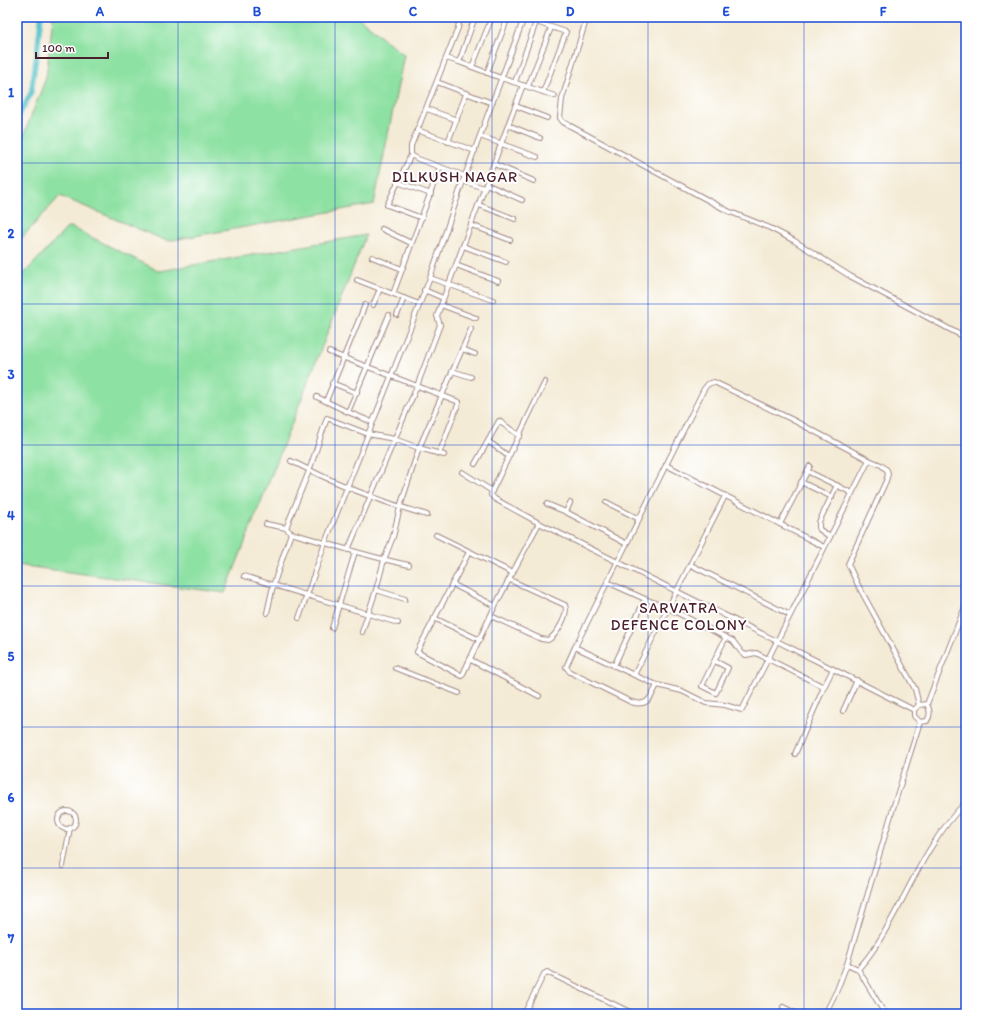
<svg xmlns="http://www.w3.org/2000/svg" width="983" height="1031" font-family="Itim,sans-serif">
<rect width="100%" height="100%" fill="#fff"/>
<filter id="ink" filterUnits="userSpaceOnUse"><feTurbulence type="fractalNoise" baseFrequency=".025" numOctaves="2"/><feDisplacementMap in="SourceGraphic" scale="8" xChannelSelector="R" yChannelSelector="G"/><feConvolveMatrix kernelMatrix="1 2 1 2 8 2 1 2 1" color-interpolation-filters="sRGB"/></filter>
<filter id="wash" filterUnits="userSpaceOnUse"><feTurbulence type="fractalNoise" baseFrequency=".012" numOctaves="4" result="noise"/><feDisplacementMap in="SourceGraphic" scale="16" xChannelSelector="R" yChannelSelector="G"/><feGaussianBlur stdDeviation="0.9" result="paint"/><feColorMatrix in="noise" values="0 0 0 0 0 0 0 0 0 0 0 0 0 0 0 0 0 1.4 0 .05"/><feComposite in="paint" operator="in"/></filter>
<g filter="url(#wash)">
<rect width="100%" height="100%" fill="#f4ebd6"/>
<g fill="#8de1a2" stroke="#6c8066">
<path d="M53,17H358L404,55L374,204L167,241L60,196L17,243V152L46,78Z"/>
<path d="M69,226L159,271L366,235L225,593L17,565V281Z"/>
</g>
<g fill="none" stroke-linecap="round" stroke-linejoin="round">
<path stroke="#54c1cb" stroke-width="5" d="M17,119L31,93L37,52L41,17"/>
</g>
</g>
<g filter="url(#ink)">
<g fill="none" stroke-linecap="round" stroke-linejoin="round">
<defs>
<g id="street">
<path d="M521,17L566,32L543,92"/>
<path d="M587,17L562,99L560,118L563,122L728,211L770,228L793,240L850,276L966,338"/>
<path d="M446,58L458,28L460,17"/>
<path d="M459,62L475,17"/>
<path d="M472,67L492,17"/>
<path d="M487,73L508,17"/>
<path d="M437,82L492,103"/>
<path d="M515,82L536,22"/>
<path d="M528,86L551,28"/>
<path d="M516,106L547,118"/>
<path d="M427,109L457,120"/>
<path d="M508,125L540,138"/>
<path d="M417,130L475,151"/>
<path d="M480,136L537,157"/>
<path d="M448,142L466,94"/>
<path d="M411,155L387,205L422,218"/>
<path d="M494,164L534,181"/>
<path d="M465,176L418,159L411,155V146L446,58L459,62L501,78L555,96"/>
<path d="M463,181L484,188"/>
<path d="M397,182L431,194"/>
<path d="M486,184L522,200"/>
<path d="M479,205L515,219"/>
<path d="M471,225L510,240"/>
<path d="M382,229L411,243"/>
<path d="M463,246L506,262"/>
<path d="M372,257L402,269"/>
<path d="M456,265L498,281"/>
<path d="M430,278L493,300"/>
<path d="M357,280L419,304"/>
<path d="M424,290L443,298"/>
<path d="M393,294L440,167"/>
<path d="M373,305L380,289"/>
<path d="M441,305L476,318"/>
<path d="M397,315L404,298"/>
<path d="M462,349L475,354"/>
<path d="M329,352L459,402L439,454"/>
<path d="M452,371L471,377"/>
<path d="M545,382L492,491L491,495L495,499L539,523L833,669L914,710"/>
<path d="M332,383L357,393"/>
<path d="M317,397L348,412L372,422"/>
<path d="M326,401L365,305"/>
<path d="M348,412L389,315"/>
<path d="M508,456L488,441L499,421L520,436"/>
<path d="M291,461C334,483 381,502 427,515"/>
<path d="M475,464L488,441"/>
<path d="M666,465L824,547"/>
<path d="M807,471L852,493"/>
<path d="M462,472L492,491"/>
<path d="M801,482L832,497"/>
<path d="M606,502L639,519"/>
<path d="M570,503L566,512L627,544"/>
<path d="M547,504L566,512"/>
<path d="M266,524L286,528L291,533C330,544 369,557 409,565"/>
<path d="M780,524L810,466"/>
<path d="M286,528L309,471L327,418L368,434L394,439L419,448L444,455"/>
<path d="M436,535L513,573"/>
<path d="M830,537L819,529V522L837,485"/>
<path d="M348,550L417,386L440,325L437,316L441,305L523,85"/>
<path d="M469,552L417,652L462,676L495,606L539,523"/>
<path d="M691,565L790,615"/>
<path d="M244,576L398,623"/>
<path d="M607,582L645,599"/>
<path d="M452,584L495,606"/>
<path d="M376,590L405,599"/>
<path d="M267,613L273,586L291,533"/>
<path d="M491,616L541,639L548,640C557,635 569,614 565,605L510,580"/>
<path d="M299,618L325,543L430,278L463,181L524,18"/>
<path d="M434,618L480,640"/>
<path d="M332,628L355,552"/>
<path d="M362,632L376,590L384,560L393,537L400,507L419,448L471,329"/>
<path d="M575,647L634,675L725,496"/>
<path d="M471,660L539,696"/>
<path d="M715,661L728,668L716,693L702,686L726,637"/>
<path d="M614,666L645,599L668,608L733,641L742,653L746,655L756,653L824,687"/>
<path d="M395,668L459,693"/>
<path d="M634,675L657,685L682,691L706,703L725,705L742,710L869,460"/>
<path d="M657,685C650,699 648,707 631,702L570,672L566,667L575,647L704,389L708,384L714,382L791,419L869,460L881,465L887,470L888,474L886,481L848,564L858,585L915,689L919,705"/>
<path d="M927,704L966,604"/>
<path d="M927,704C930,711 931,715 927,721L920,722L914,716V710L919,705Z"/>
<path d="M843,711L857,680"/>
<path d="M795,754L824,687L833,669"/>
<circle cx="67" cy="820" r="9"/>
<path d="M63,866L70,828"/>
<path d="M847,964L894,805L920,722"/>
<path d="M858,969L885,1014"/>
<path d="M783,1007L797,1014"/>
<path d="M524,1014L544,974L547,972L634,1014"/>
<path d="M825,1014L837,990L847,964L858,969C877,949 888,925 901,902C919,867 938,830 966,802"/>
</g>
</defs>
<use href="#street" stroke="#9f8580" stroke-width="6"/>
<use href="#street" stroke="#fff" stroke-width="4"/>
<path stroke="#4a1f2b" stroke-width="1.5" d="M961,1014L966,1007"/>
</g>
</g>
<path fill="none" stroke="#1d4ed8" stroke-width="1" stroke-opacity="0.55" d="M178,17V1014M335,17V1014M492,17V1014M648,17V1014M804,17V1014M17,163H966M17,304H966M17,445H966M17,586H966M17,727H966M17,868H966"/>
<g text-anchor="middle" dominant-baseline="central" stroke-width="4" stroke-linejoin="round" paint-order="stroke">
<g font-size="15" letter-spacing="1" fill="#4a1f2b" stroke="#fff">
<text x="455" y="177">DILKUSH NAGAR</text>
<text x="679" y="608">SARVATRA<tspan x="679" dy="17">DEFENCE COLONY</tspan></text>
</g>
</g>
<rect width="983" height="1031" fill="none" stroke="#fff" stroke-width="44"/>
<path d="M36 52v6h72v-6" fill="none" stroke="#4a1f2b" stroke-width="2"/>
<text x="42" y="52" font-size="12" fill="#4a1f2b" stroke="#ffffff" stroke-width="3" paint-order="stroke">100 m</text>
<rect x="22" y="22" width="939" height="987" fill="none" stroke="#1d4ed8" stroke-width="1.5"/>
<g font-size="13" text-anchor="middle" font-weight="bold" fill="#1d4ed8">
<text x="100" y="16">A</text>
<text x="257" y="16">B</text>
<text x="413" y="16">C</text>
<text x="570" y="16">D</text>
<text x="726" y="16">E</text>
<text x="883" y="16">F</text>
<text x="11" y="97">1</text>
<text x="11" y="238">2</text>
<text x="11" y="379">3</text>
<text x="11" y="520">4</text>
<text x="11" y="661">5</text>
<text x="11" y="802">6</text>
<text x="11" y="943">7</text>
</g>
</svg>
